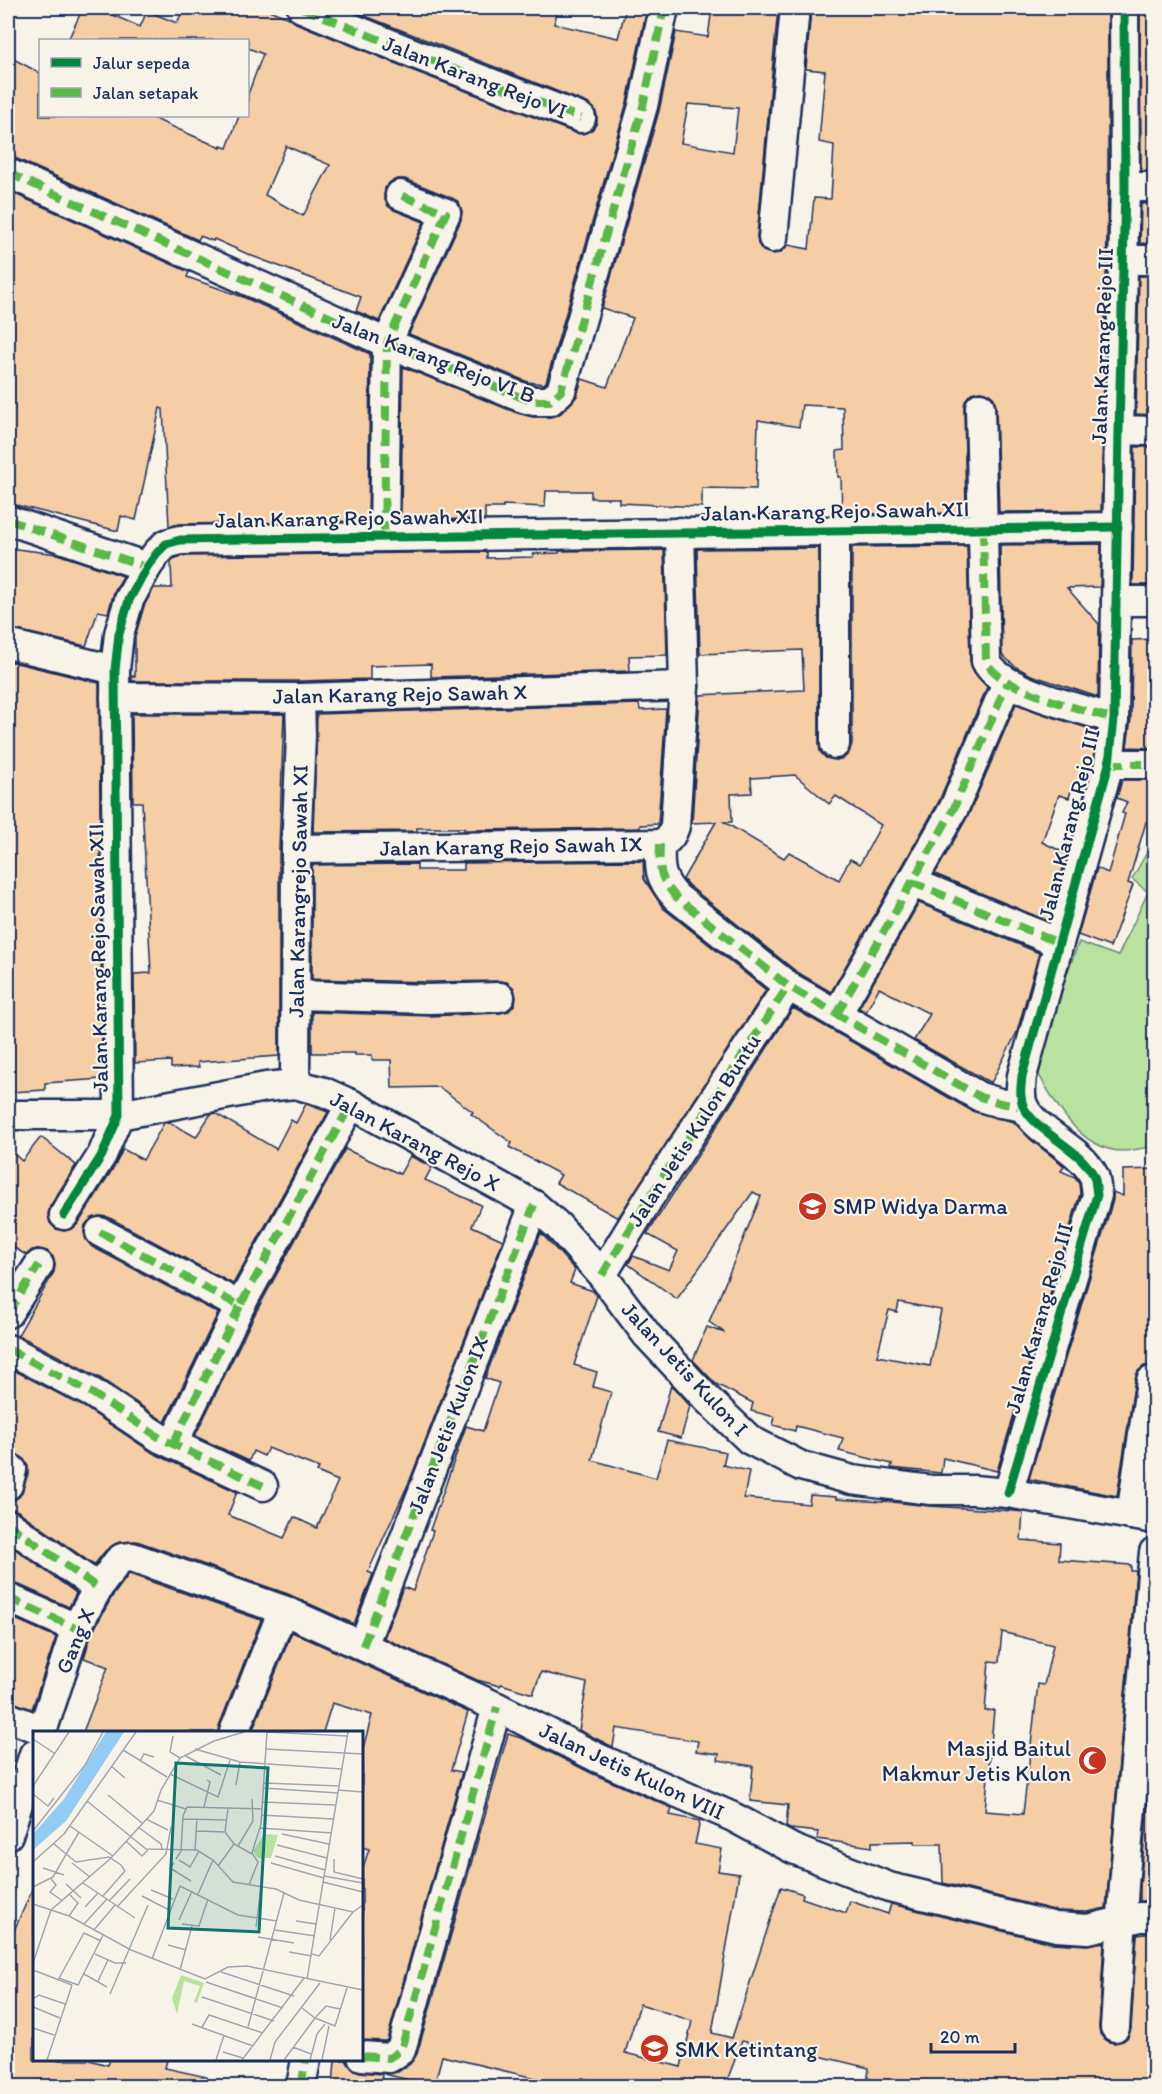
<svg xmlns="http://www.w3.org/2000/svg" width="1162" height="2094" font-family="Itim,sans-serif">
<rect width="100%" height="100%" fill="#f7f3e8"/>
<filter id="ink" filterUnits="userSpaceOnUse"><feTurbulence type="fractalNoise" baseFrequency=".0167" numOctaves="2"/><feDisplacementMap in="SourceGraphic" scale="12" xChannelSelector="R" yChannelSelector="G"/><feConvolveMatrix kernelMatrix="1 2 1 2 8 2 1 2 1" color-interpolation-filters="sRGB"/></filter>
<g filter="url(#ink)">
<path fill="#b9e29f" stroke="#6a887e" stroke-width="1.5" d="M1154,840V1146C1144,1148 1133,1151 1122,1151C1078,1150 1052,1098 1033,1064L1079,942L1118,956L1148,892L1132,879Z"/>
<g fill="#f6cea5" stroke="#1b2f5e" stroke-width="1.5" fill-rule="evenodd">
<path d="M83,8H97L140,27L147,11L177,23L184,8H264L289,18L296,23L414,71L575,133L583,134L592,130L597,123V115L594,108L587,103L345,8H558L554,24L618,38L626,8H647L627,102L546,382L544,384L528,382L409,334L461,220L462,211L459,202L452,198L405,179H397L390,182L385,188L384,197L388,206L394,210L424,222L379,321L356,311L361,297L252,256L214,239L213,241L200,236L198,240L15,158L8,157V56L40,73V116H148L221,148V146L227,148L239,116H248V94L263,54L248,48V40H68ZM286,146L330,165L303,216L265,195Z"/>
<path d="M712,8H778L757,236L758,244L763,251L772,254L780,253L788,245L809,249L814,198L831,199L834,145L819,142L825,71L806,69L811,8H1108V187L1101,511L999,512L996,407L994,398L988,393L980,391L971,393L966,399L964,407L966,513L842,514L841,477H838L837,451L844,450L843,407L802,405L799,427L758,420L756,489L702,488V507L619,503V498H591V491H546L545,507L503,505V508H485V519L401,520L403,367L517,413L534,417H550L561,413L577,396L582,379L607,387L633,318L602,308L659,111L676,32L708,37ZM688,104L738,108L733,152L681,143Z"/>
<path d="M1140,8H1155V171H1141Z"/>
<path d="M8,191L189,272L187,277L243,297L370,354L368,521L180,524L169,526L163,409L160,408L136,520L121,516L118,531L8,503Z"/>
<path d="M1155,203V244L1140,243L1141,204Z"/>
<path d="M1139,276H1155V415L1136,414Z"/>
<path d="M1135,447H1155V585H1133Z"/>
<path d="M1101,544L1100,587L1067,588L1099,624L1098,697L1031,675L1016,667L1002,655L1000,545Z"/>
<path d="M967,546L970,661L973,671L987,687L939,801L831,992L797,972L688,885L683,879L716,822L692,823L700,695L804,690L802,650L700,654L697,549L819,548V744L820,752L826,758L836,760L844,758L849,753L852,744V547ZM795,775L829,804L836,796L881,825L860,864L850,859L839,880L789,852L784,858L724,822H732L731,794L752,793L751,778Z"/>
<path d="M8,548L57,554L123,576L114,592L108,613L98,611L86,646L8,628Z"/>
<path d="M664,550L667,655L629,656L630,671L431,677V664L370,666V679L300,681H132V676H135V637L144,606L154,588H172L171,562L175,559L182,556L487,552V558L533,557V554L559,553V551Z"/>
<path d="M1155,639V748L1127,747L1131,719L1132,640Z"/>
<path d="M8,661L99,683L102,1079L45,1083V1090L10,1092L9,1072H8Z"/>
<path d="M639,704L640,710L666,709L658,824L640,825V828L464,830V828H417V831L313,832L317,714Z"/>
<path d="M1016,704L1096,731L1093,761L1086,787L1073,782L1069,798L1059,795L1042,842L1067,854L1048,921L935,874L969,814Z"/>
<path d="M132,714H284L279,849V1056L198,1062L199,1067L171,1068V1061L135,1063L134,974L151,973L142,802H133Z"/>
<path d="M1122,780H1155V825L1146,822L1128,883L1133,885L1110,947L1078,935L1097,868L1108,873L1125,814L1122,813L1127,802L1117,798Z"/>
<path d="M643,861L644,879L663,908L766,990L618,1218L556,1183L561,1175L509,1147L512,1143L471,1114L473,1112L439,1087L392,1088L391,1060H372V1055H355V1053H312V1012L429,1016L500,1013L509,1011L515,1004L516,997L514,988L507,982L500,981L429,982L312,979V865L417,864V870H464V863Z"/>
<path d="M919,903L1039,953L1017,1032L991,1083L914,1040L930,1014L879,988L866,1012L859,1008Z"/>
<path d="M793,1008L972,1111L1014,1122L1030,1139L1064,1166L1061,1171L1075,1177L1079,1183L1080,1194L997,1471L943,1458L941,1473L891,1468L892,1464L839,1451L843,1438L796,1426L795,1431L773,1425L775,1417L751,1411L753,1403L716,1384L693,1360L707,1327L725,1333L709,1322L761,1196L753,1192L677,1299L628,1264L633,1256L669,1270L678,1251L647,1234ZM899,1302L941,1310L930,1366L877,1356L889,1310L897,1312Z"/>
<path d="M306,1104L328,1112L233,1284L108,1217L100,1216L92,1218L85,1225L84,1232L86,1240L92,1247L218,1313L165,1422L100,1378L18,1335L54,1272L55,1265L53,1257L47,1251L39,1249L32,1250L26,1255L8,1244V1149L22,1161L41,1137L76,1165L50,1206L48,1214L50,1223L56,1229L64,1231L72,1229L78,1224L116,1164L123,1149L143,1160L164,1123L169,1122L196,1137L210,1115L215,1113L276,1149L291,1120L296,1123Z"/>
<path d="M345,1149L400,1174L410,1156L432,1167L425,1180L481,1205L472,1226L503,1240L410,1480L368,1572L373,1574L354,1624L288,1594L137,1541L120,1542L113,1545L105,1551L94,1565L18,1511L8,1508V1501H13L20,1496L28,1474V1465L22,1457L8,1451V1367L84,1407L153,1453L237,1492L228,1515L284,1538L294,1517L317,1528L338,1481L317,1472L319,1468L268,1448L264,1456L253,1451L249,1461L195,1436L255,1314Z"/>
<path d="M1155,1169V1365L1144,1366L1138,1371L1135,1379L1117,1496L1029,1479L1113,1200V1192L1123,1196V1170Z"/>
<path d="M541,1233L575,1270L570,1283L593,1291L597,1296L574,1365L597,1372L593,1387L611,1392L592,1460L656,1478L667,1440L726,1452L723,1465L749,1471L744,1498L809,1504L810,1495L836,1497V1499L883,1502V1501L929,1506L1014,1511L1023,1512L1021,1540L1060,1543L1059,1560L1131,1565V1571H1136L1106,1908L1087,1912L1058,1911L943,1883L942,1844H915V1841L872,1842V1847L817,1839L818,1832L790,1829L786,1827L788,1805L750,1801L753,1766L718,1760L719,1754L696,1751L698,1741L616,1728L613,1747L579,1730L587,1683L541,1672L533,1694L501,1684L500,1686L477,1680L384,1638L403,1587L413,1591L433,1531L430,1530L466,1426L483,1431L499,1383L485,1378ZM1002,1632L1053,1645L1044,1685L1038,1684L1023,1814L985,1811L994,1710L985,1711L989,1661L999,1662Z"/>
<path d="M671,1385L690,1406L681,1438L658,1432Z"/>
<path d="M1155,1469V1502L1150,1501Z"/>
<path d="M8,1544L76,1593L69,1607L15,1583L8,1582Z"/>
<path d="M129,1574L261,1620L219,1726L218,1732H83L108,1667L84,1658L91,1635L112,1597Z"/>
<path d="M8,1616L56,1637L32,1709L8,1701Z"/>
<path d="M292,1632L468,1712L451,1770L462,1772L387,2040L385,2041L362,2040V1871L369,1849L362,1847V1752L372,1715L332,1703L323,1732H252Z"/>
<path d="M1155,1730V1901H1140V1886Z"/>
<path d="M508,1734L524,1739L591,1773L672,1808L670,1815L700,1821L695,1844L722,1849L718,1871L739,1874L712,2033L732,2038L781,1887L803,1894L802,1898L846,1913L850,1901L888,1914L891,1904L1052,1943L1087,1945L1104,1942L1099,2027L1100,2034L1105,2040L1113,2043L1123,2041L1128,2037L1131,2029L1137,1935L1155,1933V2086H867L869,2068L807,2053L742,2041L725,2086H613L582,2078L580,2086H568L442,2056L434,2086L384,2074L398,2072L410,2064L417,2054ZM640,2004L692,2021L681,2067L625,2053Z"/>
<path d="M34,1886V2060H89L108,2065L110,2060H167L165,2068L207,2077L206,2086H8V1944Z"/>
<path d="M335,2060H346L352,2069L360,2072L382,2074L381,2086H333Z"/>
</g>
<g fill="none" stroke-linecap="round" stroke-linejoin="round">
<defs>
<g id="minor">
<path d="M302,8L420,56L581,118"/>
<path d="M8,173L387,343L523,398L534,401H550L561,391L643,106L664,8"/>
<path d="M1125,187H1154"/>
<path d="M773,238L795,8"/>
<path d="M1124,260H1154"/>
<path d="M980,407L986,661C999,691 1083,709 1114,719"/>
<path d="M1119,430L1154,431"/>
<path d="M8,520L147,567"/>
<path d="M835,530V744"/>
<path d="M384,536L387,343L446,213L400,195"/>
<path d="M1116,601H1154"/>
<path d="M8,644L115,670"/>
<path d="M115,697L300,698L684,686"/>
<path d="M1109,764H1154"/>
<path d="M660,844C659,869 659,878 676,897L788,986L980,1097L1000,1103L1024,1107"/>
<path d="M296,849L660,844C669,840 672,835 675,826L684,686L680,532"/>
<path d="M911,882L1059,943"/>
<path d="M297,995L429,999L500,997"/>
<path d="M837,1014L954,808L1007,683"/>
<path d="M295,1084L296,849L301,736L300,698"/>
<path d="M8,1115H119L266,1087L295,1084L324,1092L351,1104L534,1205L558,1226L602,1275L647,1335L707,1399L750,1440L801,1466L852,1480L931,1490H974L1008,1493L1154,1519"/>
<path d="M64,1215L102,1155L119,1115L115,670L119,634L129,600L147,567L157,553L166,544L180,540L1118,527"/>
<path d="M100,1232L240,1306L351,1104"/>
<path d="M602,1275L649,1198L788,986"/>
<path d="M8,1313L39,1265"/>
<path d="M8,1349L92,1393L160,1438L263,1486"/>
<path d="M173,1444L240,1306"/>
<path d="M8,1467L12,1470L8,1485"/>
<path d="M1008,1493L1097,1195C1096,1189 1096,1182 1094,1176C1079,1147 1041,1136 1024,1108C1019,1098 1021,1086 1022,1076L1109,764L1114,719L1119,430L1125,187L1124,8"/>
<path d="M1131,1515L1151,1381"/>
<path d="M8,1524L98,1588"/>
<path d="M8,1598L76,1628"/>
<path d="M363,1646L534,1205"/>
<path d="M8,1717L42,1730"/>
<path d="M42,1732L76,1628L98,1588L118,1561L122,1558L132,1557L283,1610L497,1707L598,1758L733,1817L793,1849L889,1887L1056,1927L1088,1929L1140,1917H1154"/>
<path d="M234,1732L283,1610"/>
<path d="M8,1835L34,1754"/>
<path d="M1115,2027L1124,1885L1154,1552"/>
<path d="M362,2056L389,2058L401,2050L497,1707"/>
<path d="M301,2086L306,2060"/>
</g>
</defs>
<use href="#minor" stroke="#1b2f5e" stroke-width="33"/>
<use href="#minor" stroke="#f7f3e8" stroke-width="28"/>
<g stroke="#58b947" stroke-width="8" stroke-dasharray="15 8" stroke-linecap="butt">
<path d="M302,8L420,56L581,118"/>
<path d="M8,173L387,343L523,398L534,401H550L561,391L643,106L664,8"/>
<path d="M8,520L147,567"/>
<path d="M983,529L986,661C999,691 1083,709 1114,719"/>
<path d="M384,536L387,343L446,213L400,195"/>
<path d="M1109,764H1143"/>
<path d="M660,844C659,869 659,878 676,897L788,986L980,1097L1000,1103L1024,1107"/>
<path d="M911,882L1059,943"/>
<path d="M837,1014L954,808L1007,683"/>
<path d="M100,1232L240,1306L351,1104"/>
<path d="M602,1275L649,1198L788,986"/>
<path d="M8,1313L39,1265"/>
<path d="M8,1349L92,1393L160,1438L263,1486"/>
<path d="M173,1444L240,1306"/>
<path d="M8,1467L12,1470L8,1485"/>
<path d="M8,1524L98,1588"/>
<path d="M8,1598L76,1628"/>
<path d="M363,1646L534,1205"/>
<path d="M362,2056L389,2058L401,2050L497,1707"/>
<path d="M301,2086L306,2060"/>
</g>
<defs>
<g id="cycleway">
<path d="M64,1215L102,1155L119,1115L115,670L119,634L129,600L147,567L157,553L166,544L180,540L1118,527"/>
<path d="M1008,1493L1097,1195C1096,1189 1096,1182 1094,1176C1079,1147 1041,1136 1024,1108C1019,1098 1021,1086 1022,1076L1109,764L1114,719L1119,430L1125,187L1124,8"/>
</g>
</defs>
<use href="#cycleway" stroke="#f7f3e8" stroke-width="13"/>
<use href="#cycleway" stroke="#00873e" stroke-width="9"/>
</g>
</g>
<defs>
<symbol id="school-disc" viewBox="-11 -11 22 22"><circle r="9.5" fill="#c8321e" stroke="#f7f3e8"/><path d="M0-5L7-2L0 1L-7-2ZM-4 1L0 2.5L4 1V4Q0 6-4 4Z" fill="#fff"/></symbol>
<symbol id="mosque-disc" viewBox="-11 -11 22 22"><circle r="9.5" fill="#c8321e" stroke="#f7f3e8"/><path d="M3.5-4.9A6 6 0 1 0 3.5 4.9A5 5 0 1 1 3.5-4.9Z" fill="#fff"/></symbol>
</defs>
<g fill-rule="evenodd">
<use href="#school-disc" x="796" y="1190" width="33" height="33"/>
<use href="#mosque-disc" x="1076" y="1744" width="33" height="33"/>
<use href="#school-disc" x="638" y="2032" width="33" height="33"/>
</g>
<g text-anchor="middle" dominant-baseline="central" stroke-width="4.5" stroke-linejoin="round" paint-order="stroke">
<g font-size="22" fill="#1b2f5e" stroke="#f7f3e8">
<text transform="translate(475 77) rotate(21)">Jalan Karang Rejo VI</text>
<text transform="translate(1102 346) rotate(-88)">Jalan Karang Rejo III</text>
<text transform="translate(434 358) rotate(21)">Jalan Karang Rejo VI B</text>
<text transform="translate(835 511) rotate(-1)">Jalan Karang Rejo Sawah XII</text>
<text transform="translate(349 518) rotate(-1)">Jalan Karang Rejo Sawah XII</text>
<text transform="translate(400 694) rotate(-1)">Jalan Karang Rejo Sawah X</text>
<text transform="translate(1069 824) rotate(-76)">Jalan Karang Rejo III</text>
<text transform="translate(511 846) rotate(-1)">Jalan Karang Rejo Sawah IX</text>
<text transform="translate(298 891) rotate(-89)">Jalan Karangrejo Sawah XI</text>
<text transform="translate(98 958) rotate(-91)">Jalan Karang Rejo Sawah XII</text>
<text transform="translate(694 1130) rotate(-57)">Jalan Jetis Kulon Buntu</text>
<text transform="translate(415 1141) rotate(28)">Jalan Karang Rejo X</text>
<text transform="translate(1039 1318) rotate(-74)">Jalan Karang Rejo III</text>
<text transform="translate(685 1369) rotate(47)">Jalan Jetis Kulon I</text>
<text transform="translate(448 1425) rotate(-69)">Jalan Jetis Kulon IX</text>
<text transform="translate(75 1641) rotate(-68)">Gang X</text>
<text transform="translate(632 1771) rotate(25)">Jalan Jetis Kulon VIII</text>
</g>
<g font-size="22" fill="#1b2f5e" stroke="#f7f3e8" text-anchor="start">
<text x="833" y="1206">SMP Widya Darma</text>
<text x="1071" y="1748" text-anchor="end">Masjid Baitul<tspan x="1071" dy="25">Makmur Jetis Kulon</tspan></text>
<text x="675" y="2049">SMK Ketintang</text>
</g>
</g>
<g transform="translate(33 1731)">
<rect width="330" height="330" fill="#f7f3e8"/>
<path d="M231,103L245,104L238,127H225L220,120ZM148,244L171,252L164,272L161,271L167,255L151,250L144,283L139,267Z" fill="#b9e29f"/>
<path d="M73,1H91L33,90L0,119V103L31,68Z" fill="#93ccf2"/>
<path fill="none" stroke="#9fa5b1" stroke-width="1.5" d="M140,5L137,21L147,27M0,8L21,22M162,18L207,31L308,38M232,18L330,23M90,19L134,46M151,24L188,44M107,30L111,23L121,26M78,35L92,47M137,43L185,66L197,29M231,52L306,55M203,54L207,31M0,55L36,1M230,57L305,62M305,59L330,61M0,63L15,75L21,67M75,64L109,92M124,69L153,78M54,70L113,118L164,119L180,129L200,151L243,158L266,169L320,181L330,174M229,71L302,74M171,76L177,51L174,49M228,84L300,88M113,88L135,99M150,88L194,89M37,95L80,125M105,96L128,113L129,119M227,97L299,102M0,100L52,34L70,1M163,100L192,101L195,77M192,101L201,113L219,123M249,103L296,113M93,110L109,125L115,119M21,113L43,131L76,126L88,134L92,140L70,165M244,114L294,127M205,115L220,90L219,68M162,119L164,88M242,125L292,139M143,128L148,120L150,85L154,76L229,78M301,128V141L330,148M146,129L157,136L166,120M0,131L31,103L103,1M39,132L57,146M141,132L137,137L158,150M238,132L291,147M185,135L201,113M10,137L31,144M291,145L330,152M18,148L23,154L17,161L30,170M290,151L330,161M50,152L102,187M33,153L48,167M216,154L225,131L219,122L228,93L234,1L314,5M0,156L20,146L46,101M118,159L140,168M165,163L180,129M109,165L136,179M76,170L97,148M0,173L36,185L98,219L172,248L195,236L214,235L330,259M52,176L65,162M84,176L133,123L138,96M36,185L45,172L37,164M146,189L159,160M263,190L283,193M51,193L74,168M149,193L166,195L175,168M223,196L228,156M61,199L82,174M242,199L282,205M225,206L261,212M297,209L302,177M135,214L153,219M256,221L279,225M62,223L82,232H93M279,223L286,225L320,181M119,228L147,155L205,184L244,190M0,232L18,179L77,128L121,80L128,59L147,27L181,10L211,1M0,239L39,254M147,239L159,195M188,241L261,265M51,243L74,256M26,247L45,254L70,204M274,248L315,1M25,249L51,202L68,210M65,250L75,229M173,251L250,277M77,263L115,174M169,266L241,290M0,268L6,264L32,273M0,276L27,287M269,277L282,287L293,275L307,278M159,293L220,315M169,296L176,284L230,302M215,296L251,162M0,297L21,304M260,316L278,323M190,321L210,327M14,329L39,254M183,329L191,304M209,329L271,247M237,329L242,311L287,252M251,329L282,287L302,295L314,257M277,329L284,303L292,293M289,329L296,295"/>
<path fill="#0f766e" fill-opacity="0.15" stroke="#0f766e" stroke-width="3" d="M143,32L235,37L226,201L135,197Z"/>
<rect width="330" height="330" fill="none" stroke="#1b2f5e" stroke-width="3"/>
</g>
<rect width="1162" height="2094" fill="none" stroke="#f7f3e8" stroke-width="30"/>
<rect x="15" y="15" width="1132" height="2064" fill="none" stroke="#1b2f5e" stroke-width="2" filter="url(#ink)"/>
<rect x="39" y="39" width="210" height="78" fill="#f7f3e8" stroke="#9fa5b1" stroke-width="1.5"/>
<rect x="51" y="58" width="30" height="9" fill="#00873e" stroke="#9fa5b1" stroke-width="1.5"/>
<text x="93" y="69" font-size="18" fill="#1b2f5e">Jalur sepeda</text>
<rect x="51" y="88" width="30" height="9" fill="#58b947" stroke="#9fa5b1" stroke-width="1.5"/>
<text x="93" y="99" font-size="18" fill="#1b2f5e">Jalan setapak</text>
<path d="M931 2043v9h84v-9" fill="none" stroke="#1b2f5e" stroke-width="3"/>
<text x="940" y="2043" font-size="18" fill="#1b2f5e" stroke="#f7f3e8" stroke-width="4.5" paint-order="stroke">20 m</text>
</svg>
